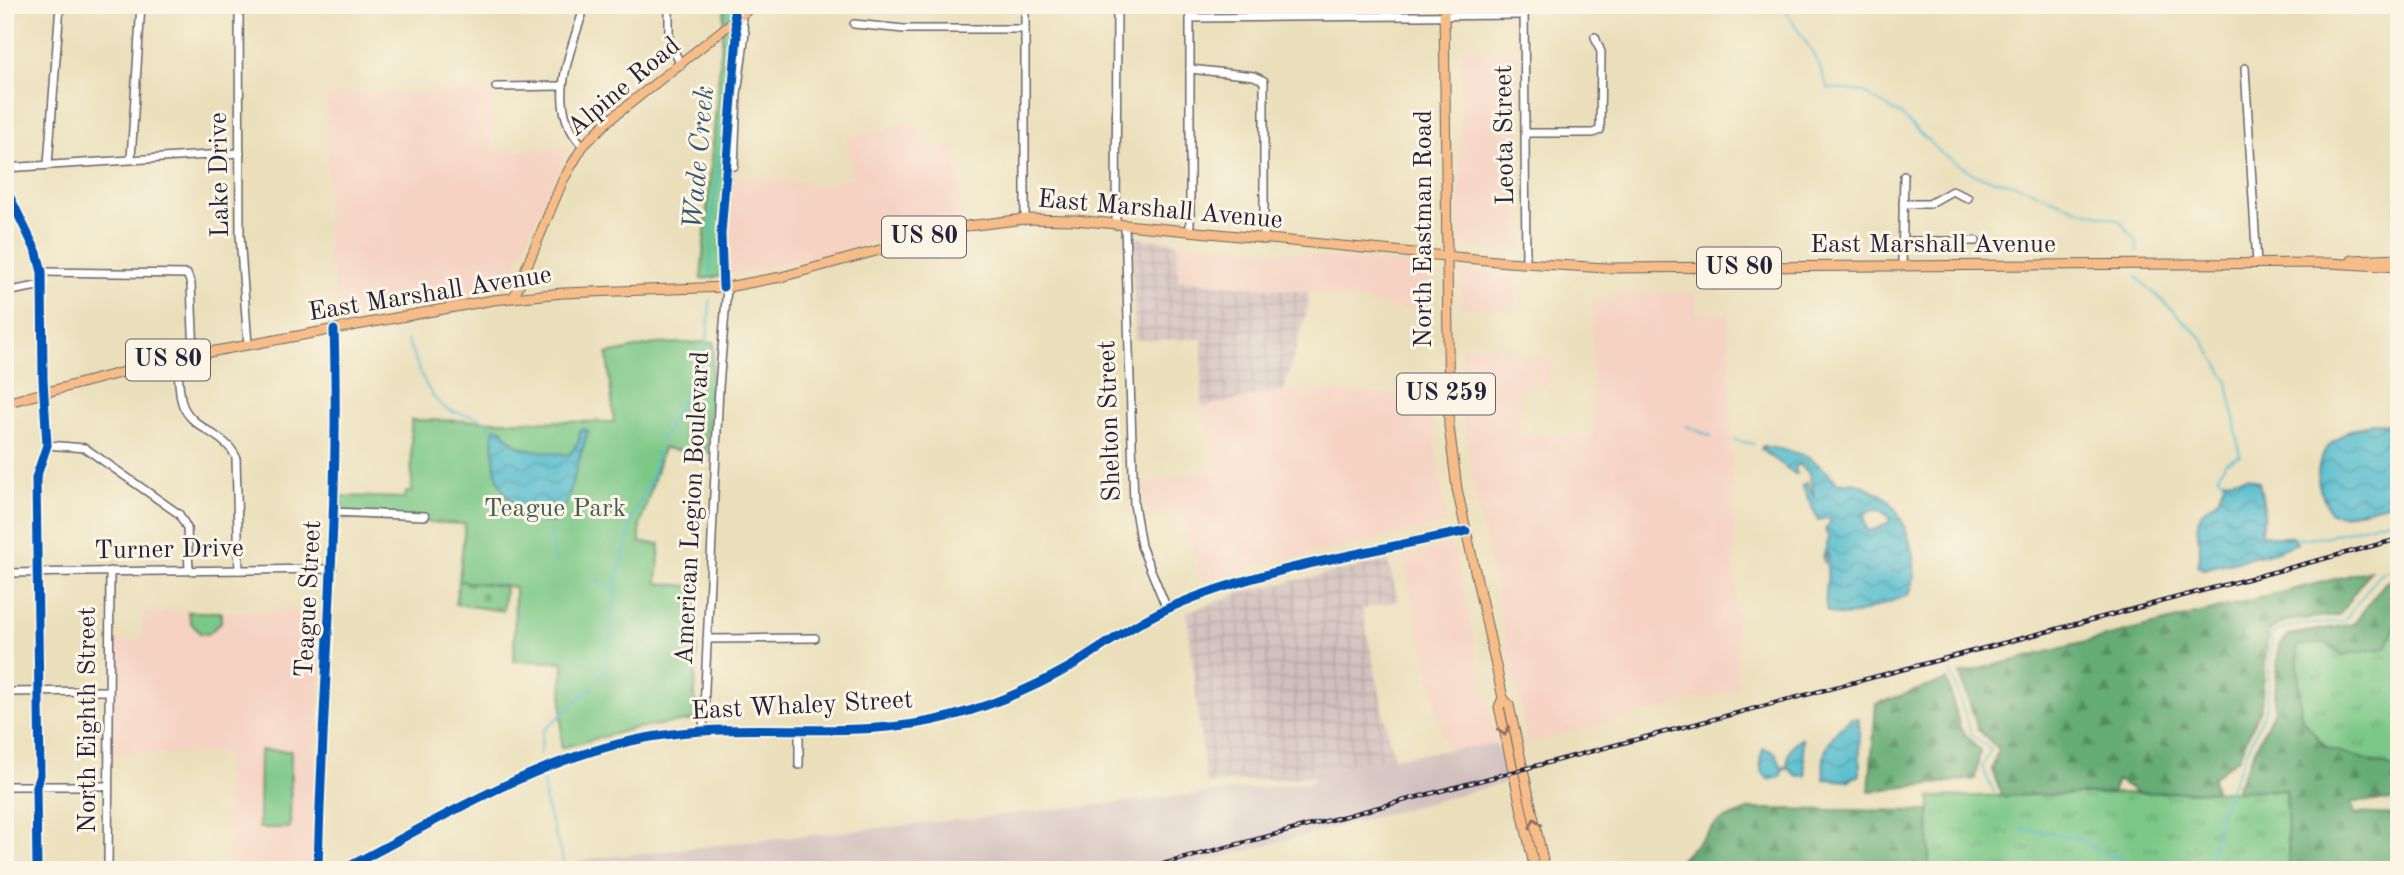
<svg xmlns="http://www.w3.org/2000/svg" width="2404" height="875" font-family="'Old Standard TT',serif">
<defs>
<pattern id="industrial-grid" width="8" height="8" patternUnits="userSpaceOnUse" patternTransform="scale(1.75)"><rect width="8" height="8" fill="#d1bfbd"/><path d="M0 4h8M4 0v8" fill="none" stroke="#b3a4a3"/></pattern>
<pattern id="grass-tufts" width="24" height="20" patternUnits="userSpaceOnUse" patternTransform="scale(1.75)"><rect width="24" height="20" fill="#7cc887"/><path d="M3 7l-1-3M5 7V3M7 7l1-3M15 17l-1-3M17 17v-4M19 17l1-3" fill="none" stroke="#65a270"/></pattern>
<pattern id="forest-firs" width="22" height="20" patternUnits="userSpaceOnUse" patternTransform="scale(1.75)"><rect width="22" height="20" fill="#65ac74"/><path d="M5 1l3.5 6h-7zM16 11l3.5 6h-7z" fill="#538c60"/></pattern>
<pattern id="cemetery-stones" width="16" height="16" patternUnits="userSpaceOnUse" patternTransform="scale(1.75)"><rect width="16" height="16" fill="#7cc887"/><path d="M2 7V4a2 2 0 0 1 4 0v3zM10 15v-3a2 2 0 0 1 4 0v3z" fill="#65a270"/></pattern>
<pattern id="water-waves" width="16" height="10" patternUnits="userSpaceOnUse" patternTransform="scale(1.75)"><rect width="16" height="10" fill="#52bcce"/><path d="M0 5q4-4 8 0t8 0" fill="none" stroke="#4498a8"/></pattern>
</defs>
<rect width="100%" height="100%" fill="#fcf5e5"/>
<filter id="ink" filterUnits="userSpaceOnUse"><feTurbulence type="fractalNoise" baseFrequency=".0143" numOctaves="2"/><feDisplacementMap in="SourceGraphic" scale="14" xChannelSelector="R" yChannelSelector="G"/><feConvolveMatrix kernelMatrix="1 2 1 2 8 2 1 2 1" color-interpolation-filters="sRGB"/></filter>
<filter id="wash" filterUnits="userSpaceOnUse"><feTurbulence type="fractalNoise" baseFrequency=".00686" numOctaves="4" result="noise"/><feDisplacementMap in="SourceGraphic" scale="28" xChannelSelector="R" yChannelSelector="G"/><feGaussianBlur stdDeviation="1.57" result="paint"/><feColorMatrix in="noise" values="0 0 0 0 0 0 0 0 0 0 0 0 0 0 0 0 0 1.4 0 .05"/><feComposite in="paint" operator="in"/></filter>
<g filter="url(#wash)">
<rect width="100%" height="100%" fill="#eadfba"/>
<g fill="#f5d2c2">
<path d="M1461,49L1517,50L1520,104H1495V131H1520L1521,251L1463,247L1459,240Z"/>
<path d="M491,92L493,151L567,149L510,278L504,279L505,286L335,319L334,268H327V94Z"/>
<path d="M917,122L922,147L954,146L963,216L809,259L724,276L723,234L731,177L810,182V189L853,177L846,137Z"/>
<path d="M1177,242L1428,266L1432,270L1431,313L1309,292L1178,280Z"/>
<path d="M1462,270L1517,275L1515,311L1460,307Z"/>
<path d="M1614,293H1695L1696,313H1728L1738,689L1528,743L1470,469L1462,409L1461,346L1516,347V355L1549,358L1547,387H1521L1522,436H1593L1592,300H1613Z"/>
<path d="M1284,390L1430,396L1446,524L1259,566L1203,582L1179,509L1146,517L1143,483L1216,469L1202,407Z"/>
<path d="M1447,545L1454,549L1497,744L1446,752L1403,556Z"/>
<path d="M143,611H326L315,760L314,870H227L226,753L110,754L114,640H142Z"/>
</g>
<g fill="url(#industrial-grid)">
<path d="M1132,237L1177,242L1178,280L1308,292V306L1284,390L1202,407V339L1135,340Z"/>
<path d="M1388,561L1398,601L1362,609L1394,760L1313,768V776L1206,784L1187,612L1246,591Z"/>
</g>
<path fill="#d1bfbd" d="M1497,744L1507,782L1173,870H547L589,859L1313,782L1312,768Z"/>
<g fill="url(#grass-tufts)" stroke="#4f7561" stroke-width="2">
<path d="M2399,608V774L2395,768L2326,748L2301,717L2297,645L2325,643L2341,655L2397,623Z"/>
<path d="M2286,790L2289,870H1929L1930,797Z"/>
</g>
<g fill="url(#forest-firs)" stroke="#446758" stroke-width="2">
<path d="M2370,570L2339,615L2286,621L2268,632L2261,707L2238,758L2212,778L2215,791L2138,793L2117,780L2112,793L2002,796L1992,770L1998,749L1978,729L1960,674Z"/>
<path d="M2399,575L2397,623L2386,648L2341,655L2327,643L2297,646L2301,717L2326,748L2395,768L2399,774V800L2352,802L2353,813L2399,815V870H2289L2286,790L2235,791L2274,710L2279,646L2289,635L2353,624L2385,583Z"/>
<path d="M1947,680L1960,728L1980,751L1975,779L1869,791L1876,704Z"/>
<path d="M1750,809L1929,811V870H1670L1718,822Z"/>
</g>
<path fill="url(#cemetery-stones)" stroke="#4f7561" stroke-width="2" d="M459,581L505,586L503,611L455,604Z"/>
<g fill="#7cc887" stroke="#4f7561" stroke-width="2">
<path d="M725,5H740L731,177L723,234L724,276L701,279Z"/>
<path d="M714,342L706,455L663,448L640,526V543L660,544L657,583L699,587L694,720L636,728L561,748L563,662L514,661L515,587L459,581L465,524L342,518V496L405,498L406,492H412L411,420L614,422L607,354L655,344Z"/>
<path d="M188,612H221V622L208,634L200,633L191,623Z"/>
<path d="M260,750L291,751L290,828H259Z"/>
</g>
<g fill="url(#water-waves)" stroke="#3a6f84" stroke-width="2" fill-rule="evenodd">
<path d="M2370,423L2399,424V501L2344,515L2330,513C2326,502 2317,487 2318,475C2319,444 2345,431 2370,423Z"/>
<path d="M497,428L502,429C514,454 547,451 569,455L579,441L580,429L588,430L566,504L555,522C527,523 503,499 496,473C493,460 494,443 493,430Z"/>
<path d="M1763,446C1799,452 1812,454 1837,482C1845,485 1852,481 1858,483C1865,486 1881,494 1887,499C1906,518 1924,572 1908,595L1857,614L1842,616L1827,612C1822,598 1831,580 1826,562L1829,558L1827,553L1824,561L1823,557L1829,538L1825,530L1831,521L1827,518L1818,520L1802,485L1807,483L1815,498L1809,473L1799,464L1795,468L1797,474H1795L1761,449ZM1879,509L1889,517V523L1871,531L1866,530L1864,513Z"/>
<path d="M2247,477L2259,482C2263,500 2267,515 2260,533L2272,537H2292L2297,543L2275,552L2203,569L2198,566C2207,537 2181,521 2218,500L2225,480Z"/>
<path d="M1851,718L1859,719L1860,775L1847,781L1824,779C1821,750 1828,737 1851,718Z"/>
<path d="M1802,738L1806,776H1796L1789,768L1782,769L1781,777L1769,780C1759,771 1758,760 1764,748L1776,753L1781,766H1787C1789,753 1789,744 1802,738Z"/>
</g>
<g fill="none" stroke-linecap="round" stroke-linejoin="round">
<g stroke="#52bcce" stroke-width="2">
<path d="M729,5V17"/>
<path d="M1782,5L1816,58L1828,88L1862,92L1900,114L1941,153L1977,176L2014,184L2077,209L2119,220L2137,243V252"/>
<path d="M710,275L713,206L717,187L729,44"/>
<path d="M2137,277L2202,338L2228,381L2240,455L2226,462L2218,475L2224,482"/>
<path d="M407,341C418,362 425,398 449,410C468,418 477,411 493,429"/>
<path d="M1686,426L1711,436"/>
<path d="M1734,440L1754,444"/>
<path d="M661,441L703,360L708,332L710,300"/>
<path d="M549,529L555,561"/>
<path d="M2294,539L2329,536L2399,517"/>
<path d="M596,580L614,588"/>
<path d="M1951,672L1972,736L1991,749L1982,767L1994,792"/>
<path d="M599,679L608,665L617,577L630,531L629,526L653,475L657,451"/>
<path d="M540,754L543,731L594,686"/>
<path d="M543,781L545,802L566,870"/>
<path d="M2022,829L2077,838L2104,854L2119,857L2149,870"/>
<path d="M2207,870L2222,807L2267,706L2272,634L2290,626L2344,621L2379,574L2399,567"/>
</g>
</g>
</g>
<g filter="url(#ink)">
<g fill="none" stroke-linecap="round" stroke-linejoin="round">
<defs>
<g id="minor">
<path d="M239,5L240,235L248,345"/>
<path d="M669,5V41L681,65"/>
<path d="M1025,5V219"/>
<path d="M1190,5V232"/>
<path d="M1264,5V17"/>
<path d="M1524,5L1526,264"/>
<path d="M1190,18L1524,15"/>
<path d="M854,24L904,29H1025"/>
<path d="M2245,68L2257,264"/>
<path d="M1190,69L1254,76L1264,81V240"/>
<path d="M496,87L561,86"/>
<path d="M1526,133H1593L1600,130L1601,52L1595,37"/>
<path d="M583,146C543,106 572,50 585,5"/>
<path d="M131,159L141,5"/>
<path d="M48,164L60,5"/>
<path d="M734,166L737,94L745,33L741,17"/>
<path d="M5,168L240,153"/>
<path d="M5,187L37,253L42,272L43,379L47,445L36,478L40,775L36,786L37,870"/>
<path d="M1903,204H1929L1952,191L1968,198"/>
<path d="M1116,225L1117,5"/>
<path d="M1125,226L1134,504L1141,546L1167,609"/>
<path d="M1902,241H1976"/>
<path d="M1902,266L1904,176"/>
<path d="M42,272L187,274L191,284L194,355"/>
<path d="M5,292L43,285"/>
<path d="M177,358C179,372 178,389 182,403C190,429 225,433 236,457L239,570"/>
<path d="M47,445L85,448L179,514L187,528L189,570"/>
<path d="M334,512L425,516"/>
<path d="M5,573L333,569"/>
<path d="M707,639L815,638"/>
<path d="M5,692L107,691"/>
<path d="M703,731L719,387L727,287"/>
<path d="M799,731V765"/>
<path d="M5,786H107"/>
<path d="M108,870L110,571"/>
<path d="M318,870C322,690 340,510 334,330"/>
<path d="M342,870C447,816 552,748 672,734C765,722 860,741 952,716C992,705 1031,689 1068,668C1102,648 1134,623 1171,607C1263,567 1368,553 1466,531"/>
</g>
<g id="major">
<path d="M1444,5L1449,426L1457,489L1503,698L1509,705L1545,870"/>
<path d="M2352,260L2399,258"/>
<path d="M514,297L563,180L583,146L608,121L754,5"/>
<path d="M5,403L177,358L493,300L563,293L727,287L781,277L967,226L1025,219L1075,220L1507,262L1606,268L2329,263L2399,267"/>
<path d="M1503,698L1499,707L1535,870"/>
</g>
</defs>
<use href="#minor" stroke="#686467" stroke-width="10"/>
<use href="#major" stroke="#686467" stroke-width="11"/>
<use href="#minor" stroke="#fff" stroke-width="7"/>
<use href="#major" stroke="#f7bd88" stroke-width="9"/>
<defs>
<path id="rail" d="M1140,870L2399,539"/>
</defs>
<use href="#rail" stroke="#22223b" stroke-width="4.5"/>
<use href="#rail" stroke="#fcf5e5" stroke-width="2" stroke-dasharray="5" stroke-linecap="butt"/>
<defs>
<g id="cycleway">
<path d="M5,187L37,253L42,272L43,379L47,445L36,478L40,775L36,786L37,870"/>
<path d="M723,287L721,234L737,36L733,5"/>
<path d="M318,870C322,690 340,510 334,330"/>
<path d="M342,870C447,816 552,748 672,734C765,722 860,741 952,716C992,705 1031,689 1068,668C1102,648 1134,623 1171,607C1263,567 1368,553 1466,531"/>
</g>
</defs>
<use href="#cycleway" stroke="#fcf5e5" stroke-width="13"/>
<use href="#cycleway" stroke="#0057b8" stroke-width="9"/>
</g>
<defs><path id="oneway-chevron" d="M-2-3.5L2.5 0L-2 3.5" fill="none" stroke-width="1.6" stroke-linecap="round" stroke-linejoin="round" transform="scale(1.75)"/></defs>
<g stroke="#8c7062">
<use href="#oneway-chevron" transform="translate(1504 731) rotate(77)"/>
<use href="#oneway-chevron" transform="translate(1535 823) rotate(-102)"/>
</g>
</g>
<g text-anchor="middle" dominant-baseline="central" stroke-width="6" stroke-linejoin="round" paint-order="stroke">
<g fill="#fcf5e5" stroke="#63616e" stroke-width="2">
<rect x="882" y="216.5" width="84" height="41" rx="5"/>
<rect x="1697" y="247.5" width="84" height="41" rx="5"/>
<rect x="126" y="339.5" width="84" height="41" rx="5"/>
<rect x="1397" y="373.5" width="98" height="41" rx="5"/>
</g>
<g font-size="24" font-weight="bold" fill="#22223b">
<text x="924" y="237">US 80</text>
<text x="1739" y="268">US 80</text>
<text x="168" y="360">US 80</text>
<text x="1446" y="394">US 259</text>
</g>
<g font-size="26" fill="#22223b" stroke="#fcf5e5">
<text transform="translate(624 87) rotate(-40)">Alpine Road</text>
<text transform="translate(1505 135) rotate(-91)">Leota Street</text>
<text transform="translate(220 175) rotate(-91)">Lake Drive</text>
<text transform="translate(1160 210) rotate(5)">East Marshall Avenue</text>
<text transform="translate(1424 229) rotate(-90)">North Eastman Road</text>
<text x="1933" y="245">East Marshall Avenue</text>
<text transform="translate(430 294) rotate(-9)">East Marshall Avenue</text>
<text transform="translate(1110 421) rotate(-92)">Shelton Street</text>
<text transform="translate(693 508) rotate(-87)">American Legion Boulevard</text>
<text transform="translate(169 550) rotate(-1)">Turner Drive</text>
<text transform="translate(309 599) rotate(-87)">Teague Street</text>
<text transform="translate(802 706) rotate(-3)">East Whaley Street</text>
<text transform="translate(88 720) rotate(-90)">North Eighth Street</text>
</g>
<g font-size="26" fill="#425c56" stroke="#fcf5e5">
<text x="555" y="509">Teague Park</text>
</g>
<g font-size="28" font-style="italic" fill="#33586e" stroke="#fcf5e5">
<text transform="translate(700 158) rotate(-85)">Wade Creek</text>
</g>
</g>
<rect width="2404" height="875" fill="none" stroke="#fcf5e5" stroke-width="28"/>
</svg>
